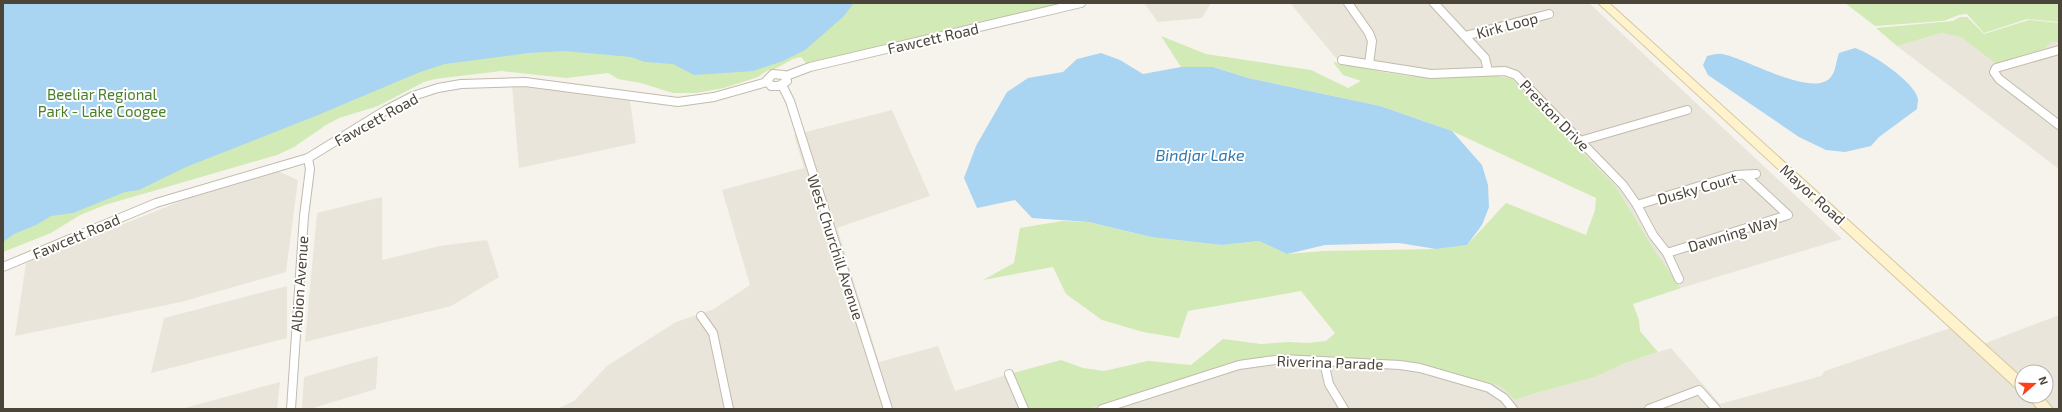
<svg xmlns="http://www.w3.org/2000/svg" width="2062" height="412" font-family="'Exo 2',sans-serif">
<rect width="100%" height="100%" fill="#f6f3ec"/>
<g fill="#eae5da" fill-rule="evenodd">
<path d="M1144,3H1211L1202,18L1158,22Z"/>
<path d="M1290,3H1589L1842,239L1681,288L1655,251L1616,187L1512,79L1498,75L1434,78L1418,77L1341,64Z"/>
<path d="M1941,33L1961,37L1996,64L2051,42H2059V169L1897,46Z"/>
<path d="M512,85L630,101L636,143L519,168Z"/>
<path d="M892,110L930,196L837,228L879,362L938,346L955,391L1013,373L1029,409H557L574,401L607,366L676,322L714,309L750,285L722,190L804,168L794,135Z"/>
<path d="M277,171L298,180L286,272L181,302L15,336L26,263L209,190Z"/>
<path d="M382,197V260L440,246L487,240L499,277L451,306L305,342L317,213Z"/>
<path d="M287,286V338L151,373L164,318Z"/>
<path d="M2059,315V409H1088L1230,363L1251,358L1275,355L1400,360L1414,362L1494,384L1503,387L1515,400L1536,393L1595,377L1625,363L1671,348L1720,404L1821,376L1825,371L1956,326L1978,346ZM2022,372H2046V396H2022Z"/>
<path d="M378,356L376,389L310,409H302L304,377Z"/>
<path d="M280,382L277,409H181Z"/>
</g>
<g fill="#d2eab5">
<path d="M3,3H1068L807,64L801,57L793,59L773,70H768L758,77L724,88L696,93H673L641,83L618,79L608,73L566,78L501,71L435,79L424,82L378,106L339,118L326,125L294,147L277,155L105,205L80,215L51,233L3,252Z"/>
<path d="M1845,3H2059V22L2027,19L1984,33L1967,14C1956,14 1952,19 1942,21L1875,26Z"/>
<path d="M1960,17H1967L1984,34L2029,20L2059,23V42H2051L2046,48L1996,64L1961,37L1941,33L1897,46L1876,28L1953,21Z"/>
<path d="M1161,36L1206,54L1311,70L1348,88L1361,81L1343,75L1333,62C1366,68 1400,77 1433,78C1459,79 1486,71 1512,79L1616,187L1655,251L1681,288L1633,304L1639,320L1640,331L1658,352L1625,363L1595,377L1536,393L1515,400L1503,388L1494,384L1400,360C1343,360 1286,349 1230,363L1088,409H1029L1013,373L1061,360L1083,368L1104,371L1148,361L1191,365L1223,339L1261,344L1288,342L1308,343L1326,341L1335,333L1301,291L1188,311L1179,338L1143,332L1102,320L1066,294L1053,267L983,280L1014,263L1020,228L1062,221L1089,222L1151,237L1222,245L1259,241L1287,254L1324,251L1436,249L1467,245L1506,203L1586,235L1595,210L1596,198L1452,131L1380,106L1248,78L1213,67H1181Z"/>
</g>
<g fill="#a9d4f2">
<path d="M3,3H854L843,17L805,50L783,61L753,71L694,75L673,64L645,62L631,57L564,51L528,53L445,64L420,72L318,115L186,167L139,190L125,192L73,213L51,216L36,225L14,234L3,242Z"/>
<path d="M1855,48C1871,53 1915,82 1918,99C1918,102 1917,106 1917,109L1879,137L1871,146L1845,152L1826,150L1799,137L1708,75L1703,65L1707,56C1712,55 1718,53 1722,54C1746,58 1811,98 1830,78C1836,72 1836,61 1839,53Z"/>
<path d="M1101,53L1120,60L1143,74L1181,67H1213L1248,78L1380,106L1452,131L1482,165L1488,185L1489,207L1482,225L1467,245L1436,249L1399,243L1325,245L1287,254L1259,241L1222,245L1151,237L1089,222L1032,218L1015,200L977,208L964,178L976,146L1007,92L1028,78L1063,72L1077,59Z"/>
</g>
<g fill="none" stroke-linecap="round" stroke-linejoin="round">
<defs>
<g id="street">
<path d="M1348,3L1369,33L1372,41L1369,64"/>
<path d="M1434,3L1485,58L1488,71"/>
<path d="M1465,36L1549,14"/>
<path d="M2059,50L1996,68L1994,72L1999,79L2059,125"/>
<path d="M1342,60L1431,74L1505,71L1516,75L1623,185L1637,205L1653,235L1667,253L1679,279"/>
<path d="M773,74L784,75L787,81L779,86H771L767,80Z"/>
<path d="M786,76L810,67L1081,3"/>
<path d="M782,85L790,101L888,409"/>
<path d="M1580,141L1687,110"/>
<path d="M1637,205L1736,175L1756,174"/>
<path d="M1667,253L1788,215L1745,175"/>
<path d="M3,267L156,203L308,158L386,110L413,96L438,88L461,84L525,82L678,102L714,97L767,82"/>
<path d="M701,316L713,333L729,409"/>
<path d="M1324,362L1329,384L1344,409"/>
<path d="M1009,374L1024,409"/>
<path d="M291,409L304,216L310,169L308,158"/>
<path d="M1102,409L1239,365L1282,359L1400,365L1420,368L1489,388L1504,398L1513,409"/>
<path d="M1649,409L1699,390L1716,409"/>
</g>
<g id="secondary">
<path d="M1598,3H1609L2022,378V391L2018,390Z"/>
<path d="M2027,396H2042L2053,409H2038Z"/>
</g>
</defs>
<use href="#street" stroke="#c2bbae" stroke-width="10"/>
<use href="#secondary" stroke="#d6c79b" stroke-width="2"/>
<use href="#street" stroke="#fff" stroke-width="8"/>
<use href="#secondary" fill="#fff3cd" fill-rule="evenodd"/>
</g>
<g text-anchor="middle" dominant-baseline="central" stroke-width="4" stroke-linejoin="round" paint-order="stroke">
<g font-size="15" fill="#4b4439" stroke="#fff">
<text transform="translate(1507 25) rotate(-15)">Kirk Loop</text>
<text transform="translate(933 38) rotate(-13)">Fawcett Road</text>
<text transform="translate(1555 115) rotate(46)">Preston Drive</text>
<text transform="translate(376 119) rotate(-29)">Fawcett Road</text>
<text transform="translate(1697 188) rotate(-16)">Dusky Court</text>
<text transform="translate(1813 194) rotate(42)">Mayor Road</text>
<text transform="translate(1733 233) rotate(-17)">Dawning Way</text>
<text transform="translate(76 236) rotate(-23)">Fawcett Road</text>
<text transform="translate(836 247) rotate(72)">West Churchill Avenue</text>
<text transform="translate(299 284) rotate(-86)">Albion Avenue</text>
<text transform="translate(1330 362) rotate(2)">Riverina Parade</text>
</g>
<g font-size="15" fill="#4a7f2a" stroke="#fff">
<text x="102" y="94">Beeliar Regional<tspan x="102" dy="17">Park - Lake Coogee</tspan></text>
</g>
<g font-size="16" font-style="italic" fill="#2e7ab2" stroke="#fff">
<text x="1200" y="154">Bindjar Lake</text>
</g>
</g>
<rect width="2062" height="412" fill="none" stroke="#4b4439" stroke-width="8"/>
<g transform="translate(2034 384) rotate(70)"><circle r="19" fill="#ffffff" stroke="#b7b4b0"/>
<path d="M0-3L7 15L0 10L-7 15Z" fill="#fc3f1d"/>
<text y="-6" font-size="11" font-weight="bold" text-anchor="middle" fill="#4b4439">N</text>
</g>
</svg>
